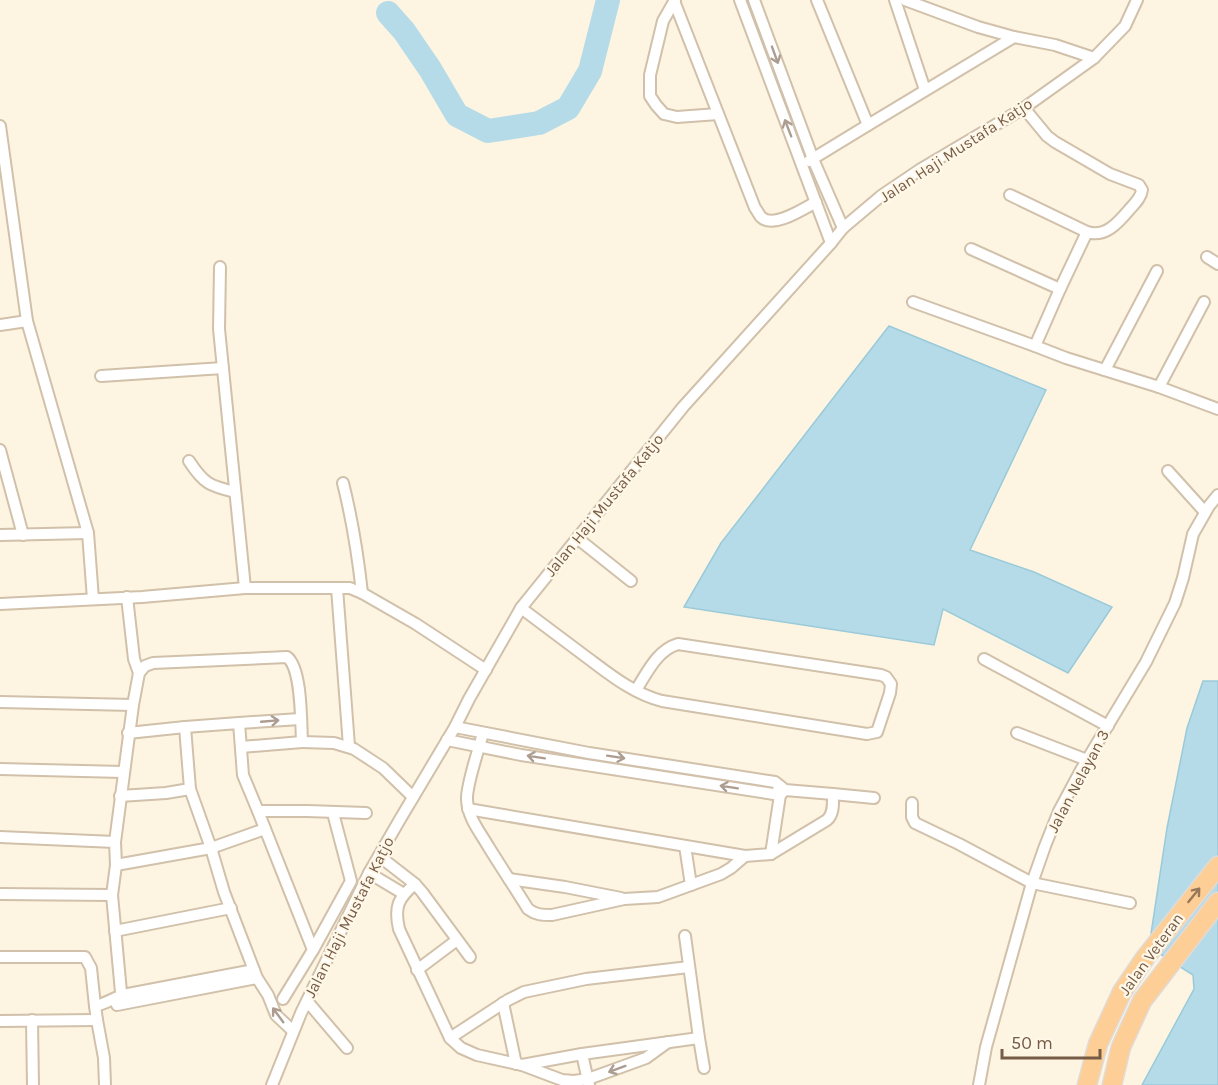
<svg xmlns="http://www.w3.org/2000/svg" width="1218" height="1085" font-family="Karla,sans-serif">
<rect width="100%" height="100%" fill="#fdf5e1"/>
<g fill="#b5dbe8" stroke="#9acada" stroke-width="1.5">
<path d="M889,326L1046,390L970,550L1034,572L1112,607L1068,673L943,609L934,645L684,607L721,543Z"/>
<path d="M1203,681H1218V1085H1142L1194,989L1193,975L1149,947L1167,828L1187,728Z"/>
</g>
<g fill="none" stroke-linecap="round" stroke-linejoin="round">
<path stroke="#b5dbe8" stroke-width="24" d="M388,13L404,31L430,69L457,115L488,131L539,123L568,108L590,71L608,0"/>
<defs>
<g id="minor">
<path d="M675,0L663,21L650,75V96L656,105L664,114L677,117L718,114"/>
<path d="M740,0L831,243"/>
<path d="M754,0L813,159L843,228"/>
<path d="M895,0L925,90"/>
<path d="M674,1L755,208C756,209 760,216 761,217C773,229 803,209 816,202"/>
<path d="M1094,58L1125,26L1137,0"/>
<path d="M1024,108L1047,136L1055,142L1110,174L1139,185L1142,190C1141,198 1134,204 1129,210C1118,223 1105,238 1087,232L1060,289L1035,346L1066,358L1159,387L1218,409"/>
<path d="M868,125L1014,37"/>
<path d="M0,126L27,321L88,533L93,599"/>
<path d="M809,161L868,125L817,0"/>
<path d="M1010,195L1087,232"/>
<path d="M971,249L1060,289"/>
<path d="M1207,257L1218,264"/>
<path d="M220,267L219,329L245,588"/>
<path d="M913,302L1035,346"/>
<path d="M0,325L27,321"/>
<path d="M1105,370L1157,271"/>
<path d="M101,376L223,368"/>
<path d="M1159,387L1204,302"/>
<path d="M0,450L23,535"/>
<path d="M189,461C204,484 210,486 235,492"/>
<path d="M1168,471L1205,512"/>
<path d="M343,483C352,519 358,556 362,593"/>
<path d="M0,535L88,533"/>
<path d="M577,538L631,581"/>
<path d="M337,588L349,746"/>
<path d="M127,597L134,659L139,673"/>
<path d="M0,604L142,597L245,588H350L362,593L416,624L486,670"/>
<path d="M521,608C542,624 564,640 585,656C608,673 633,694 662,701L867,734L877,732L890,693L891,684L886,677L881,675L678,644C657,650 647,673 636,690"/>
<path d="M984,659L1108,726"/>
<path d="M0,702L133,705"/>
<path d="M239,723L300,719"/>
<path d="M185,727L190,789"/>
<path d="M455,727L589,753L775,782L785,790L833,794C833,803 834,814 827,820L771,854L745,856L468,809"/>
<path d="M128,733L185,727L239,723L243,775L258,811"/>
<path d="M483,733C479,749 466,785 467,800C468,818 480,832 488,846C501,867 515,888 528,909C536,915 542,915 552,915L624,899L658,897L721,874L731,868L745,856"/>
<path d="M1017,733L1087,760"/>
<path d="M447,740L521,755L780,795L785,790"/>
<path d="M241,747L302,742"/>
<path d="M0,769L123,772"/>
<path d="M833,794L874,798"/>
<path d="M120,796L166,793L190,789L211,848L224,892L257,978L268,995L276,1015L293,1031"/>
<path d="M912,803V817L915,823L959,844L1032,883L1130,903"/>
<path d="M0,837L115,842L116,865L112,895L122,1003"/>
<path d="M115,842L133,705L139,673L145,666L153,663L287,657C302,668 301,723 302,742L334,743L354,749L383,768L413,797"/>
<path d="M685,846L691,885"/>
<path d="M771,854L780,795L778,790"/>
<path d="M379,856L415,884L422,892L470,957"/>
<path d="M116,865L211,848L265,829"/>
<path d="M369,873L404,894"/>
<path d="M509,879L565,887L621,898"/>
<path d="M415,884C398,898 394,907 399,929L450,1038"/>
<path d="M0,894L112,895"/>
<path d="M115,931L231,908"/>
<path d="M313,950L258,811H307L366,813"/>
<path d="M0,957H85L91,968L95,1006"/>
<path d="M417,970L457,940"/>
<path d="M283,999L313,950L351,881L333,813"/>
<path d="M307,1001L347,1048"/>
<path d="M503,1003L516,1064"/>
<path d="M117,1005L257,978"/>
<path d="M32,1020L33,1085"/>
<path d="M0,1021L97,1020"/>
<path d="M699,1038L704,1068"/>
<path d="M668,1042L646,1058L588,1079L574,1081L562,1080L522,1065L477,1055L461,1048L450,1038L508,1000L524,992L586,979L689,967"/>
<path d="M582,1054L589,1085"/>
<path d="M522,1065L582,1054L699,1038L685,936"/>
<path d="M105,1085L104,1058L97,1020L95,1006C108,1003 116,996 128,994L254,970"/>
<path d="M272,1085L301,1013L369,873L399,821L455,727L469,699L521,608L683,407L831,243L843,228L881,196L921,169L1024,108L1094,58L1055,45L1014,37L978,27L905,0"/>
<path d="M979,1085L986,1047L1032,883L1045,846L1059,811L1081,770L1146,662L1175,603L1183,578L1193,534L1209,506L1218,495"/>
</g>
<g id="trunk">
<path d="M1087,1085L1098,1044L1122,992L1145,958L1218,866"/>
<path d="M1112,1085L1121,1047L1142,1001L1218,902"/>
</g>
</defs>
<use href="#minor" stroke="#d1c0aa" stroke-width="14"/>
<use href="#trunk" stroke="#e1dbd7" stroke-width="21"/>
<use href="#minor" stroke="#fff" stroke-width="10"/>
<use href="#trunk" stroke="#fdce95" stroke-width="18"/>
</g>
<defs><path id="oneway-shaft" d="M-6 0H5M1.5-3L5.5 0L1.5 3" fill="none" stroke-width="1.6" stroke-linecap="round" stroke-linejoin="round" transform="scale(1.5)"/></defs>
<g stroke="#ad9d91">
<use href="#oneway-shaft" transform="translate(775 55) rotate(70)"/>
<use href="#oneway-shaft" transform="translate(788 128) rotate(-111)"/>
<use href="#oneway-shaft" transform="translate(270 721) rotate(-5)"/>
<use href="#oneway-shaft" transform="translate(536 757) rotate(-171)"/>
<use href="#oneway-shaft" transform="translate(616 757) rotate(9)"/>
<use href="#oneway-shaft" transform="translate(729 787) rotate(-171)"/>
<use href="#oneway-shaft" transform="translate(278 1015) rotate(-126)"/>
<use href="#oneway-shaft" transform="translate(617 1069) rotate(160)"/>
</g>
<use stroke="#98785a" href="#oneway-shaft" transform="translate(1194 895) rotate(-51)"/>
<g text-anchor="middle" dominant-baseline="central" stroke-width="4.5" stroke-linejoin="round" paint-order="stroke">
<g font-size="16" fill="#765c47" stroke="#fff8e8">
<text transform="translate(956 150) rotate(-33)">Jalan Haji Mustafa Katjo</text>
<text transform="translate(604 505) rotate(-51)">Jalan Haji Mustafa Katjo</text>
<text transform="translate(1078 781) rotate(-62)">Jalan Nelayan 3</text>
<text transform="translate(349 917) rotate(-63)">Jalan Haji Mustafa Katjo</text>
<text transform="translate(1151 954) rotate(-54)">Jalan Veteran</text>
</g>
</g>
<path d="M1002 1049v9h98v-9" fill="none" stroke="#765c47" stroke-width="3"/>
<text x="1011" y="1049" font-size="18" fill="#765c47" stroke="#fff8e8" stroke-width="4.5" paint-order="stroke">50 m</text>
</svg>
